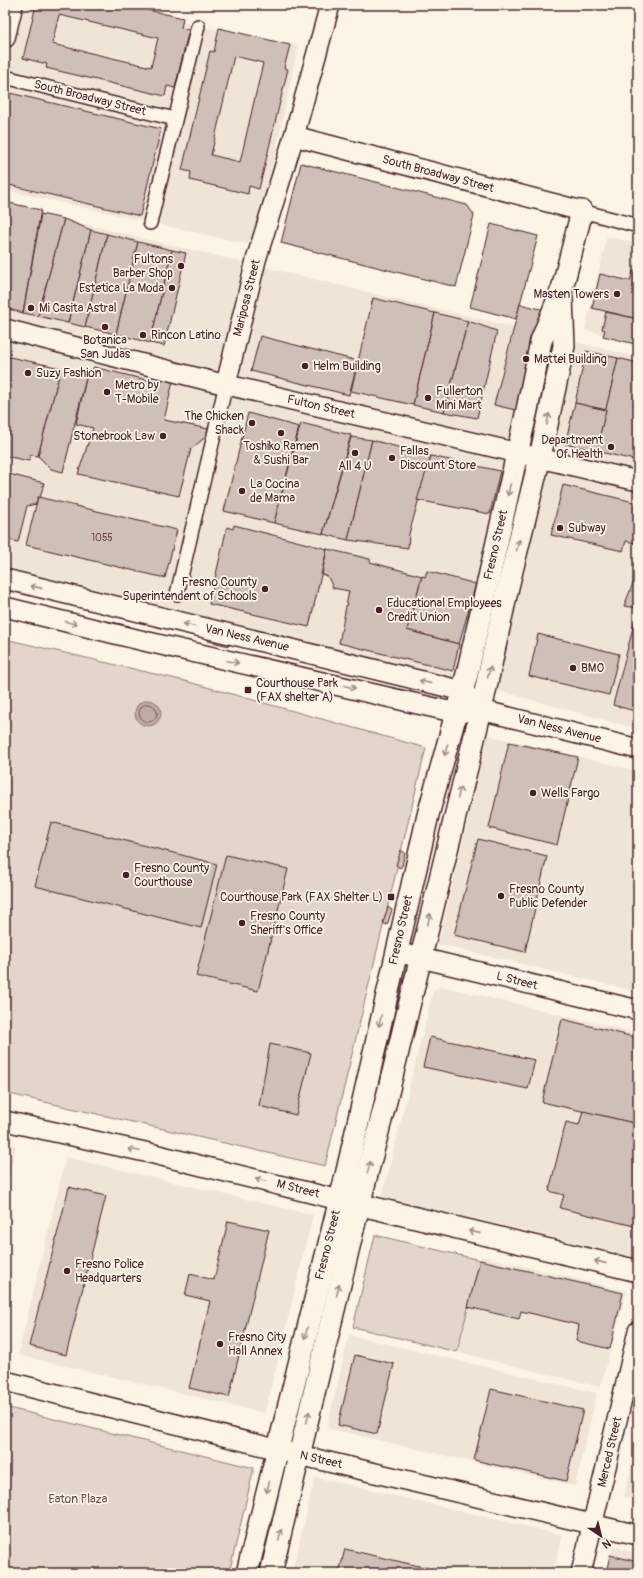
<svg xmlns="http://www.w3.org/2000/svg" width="643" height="1578" font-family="Pangolin,sans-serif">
<rect width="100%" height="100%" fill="#fcf5e5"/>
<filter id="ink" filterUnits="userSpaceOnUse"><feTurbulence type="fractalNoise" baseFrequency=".025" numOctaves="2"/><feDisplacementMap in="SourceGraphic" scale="8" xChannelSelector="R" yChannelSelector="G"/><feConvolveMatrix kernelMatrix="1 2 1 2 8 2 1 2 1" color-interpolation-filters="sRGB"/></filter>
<g filter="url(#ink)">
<g fill="#eee5d7">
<path d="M21,5H113L198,26L298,46L256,246L5,190V76Z"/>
<path d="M5,205L638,357V729L448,677L5,567Z"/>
<path d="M607,236L638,244V343L585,330Z"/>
<path d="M488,735L638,771V992L438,944Z"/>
<path d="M441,986L638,1033V1247L636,1257L382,1197L433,991Z"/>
<path d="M5,1143L16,1146L5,1193Z"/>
<path d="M66,1157L313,1215L265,1413L18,1355Z"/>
<path d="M481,1256L627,1291L600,1387L457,1352Z"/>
<path d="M349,1335L597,1393L575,1486L327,1428Z"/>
<path d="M638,1439V1501L624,1497Z"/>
<path d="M315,1477L563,1535L553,1573H292Z"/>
<path d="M612,1546L638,1553V1573H606Z"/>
</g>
<g fill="#e2d5ca" stroke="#967a7a">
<path d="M5,639L185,681L426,748L325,1166L5,1093Z"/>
<path d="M375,1235L480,1260L457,1352L353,1327Z"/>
<path d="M5,1407L254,1468L229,1573H5Z"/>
</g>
<circle fill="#c0aca5" stroke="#917474" cx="148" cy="713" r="13"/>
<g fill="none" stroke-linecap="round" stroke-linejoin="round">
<circle stroke="#79575c" stroke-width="1" cx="148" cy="713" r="9"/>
</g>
<g fill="#cfc0b7" stroke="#4a1f2b" fill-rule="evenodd">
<path d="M36,5H126L183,18L181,28L189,30L175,88L167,86L165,96L46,68L47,64L23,58ZM59,15L158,38L151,67L52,44Z"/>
<path d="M219,28L290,45L284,68L288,69L259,189L249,186L248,194L190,180L191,172L182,170L210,51L214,52ZM234,56L263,63L240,162L211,155Z"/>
<path d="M10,93L161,129L140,216L5,184V113Z"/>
<path d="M301,163L467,205L474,215L456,287L281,243Z"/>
<path d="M5,202L41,210L23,313L5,308Z"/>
<path d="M41,214L64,219L38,316L23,313Z"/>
<path d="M64,219L91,230L68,323L38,316Z"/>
<path d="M491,224L538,236L516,319L470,307Z"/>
<path d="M91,230L107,234L85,327L68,323Z"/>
<path d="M107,234L138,242L116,334L85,327Z"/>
<path d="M138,242L172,250L150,343L116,334Z"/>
<path d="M172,250L186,253L164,346L150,343Z"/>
<path d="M633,271L638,273V319L592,308L600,274L630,281Z"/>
<path d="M373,298L435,313L413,405L351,391Z"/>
<path d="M520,304L557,313L533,414L494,405Z"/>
<path d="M606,312L638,319L635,344L603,336L605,330L602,329Z"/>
<path d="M435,313L468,321L444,412L413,405Z"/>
<path d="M468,321L497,331L477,418L444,412Z"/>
<path d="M260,336L358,361L349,395L251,371Z"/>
<path d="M586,351L618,358L606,410L575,403Z"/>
<path d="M5,356L61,368L38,456L30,455L29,461L5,456Z"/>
<path d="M618,358L638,363V461L596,451Z"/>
<path d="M94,367L159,383L176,368L164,420L214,430L191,449L179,496L78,474L93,428L76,424L87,374Z"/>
<path d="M61,368L87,374L63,472L51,469L38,456Z"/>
<path d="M575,403L606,410L596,451L565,444Z"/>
<path d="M248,413L299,427L274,523L224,511Z"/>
<path d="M301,423L351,435L323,534L274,523Z"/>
<path d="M351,437L372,440L348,540L323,534Z"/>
<path d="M372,440L431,456L409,534L408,548L348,540Z"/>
<path d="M431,456L500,471L490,514L417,500Z"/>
<path d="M5,473L44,483L40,498L38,497L36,504L27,506L18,542L5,539Z"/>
<path d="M563,485L638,503V544L626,541L623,551L551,535Z"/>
<path d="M38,497L177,530L165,578L26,545Z"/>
<path d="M234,525L327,549L309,627L209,604L227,527L233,529Z"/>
<path d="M327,549L370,559V562L422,576L407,630L459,644L453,671L339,643L349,591L333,588L328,577L322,574Z"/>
<path d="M427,571L476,584L459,644L407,630L422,576L425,577Z"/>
<path d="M638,571V608L624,606Z"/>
<path d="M635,620L638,621V712L613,705Z"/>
<path d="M108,621L130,626L129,631L107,626Z"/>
<path d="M538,634L619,654L609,695L529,676Z"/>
<path d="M209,636L230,641L229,646L208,641Z"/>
<path d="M509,742L578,757L557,845L489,828Z"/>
<path d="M51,822L217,864L201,928L35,886Z"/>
<path d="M478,839L547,856L525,952L454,935Z"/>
<path d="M401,850L405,853L402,866L400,868L396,865Z"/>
<path d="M226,855L288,869L258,991L196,976Z"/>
<path d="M388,907L392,910L387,925L383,923Z"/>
<path d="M562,1019L638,1038V1124L542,1102Z"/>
<path d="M430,1037L535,1060L528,1089L423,1067Z"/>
<path d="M270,1044L311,1053L296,1115L259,1106Z"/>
<path d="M583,1111L638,1124V1227L560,1208L564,1195L549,1191L566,1122L579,1125Z"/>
<path d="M69,1187L106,1196L66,1355L29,1346Z"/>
<path d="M228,1221L269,1230L229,1397L189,1388L210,1301L185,1295L190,1274L214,1280Z"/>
<path d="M480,1260L623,1293L610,1349L576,1341L579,1325L521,1311L519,1319L468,1307Z"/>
<path d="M355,1355L394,1364L377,1434L338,1425Z"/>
<path d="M491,1389L583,1410L566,1481L474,1460Z"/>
<path d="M345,1549L449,1573H339Z"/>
<path d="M610,1555L638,1562V1573H606Z"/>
</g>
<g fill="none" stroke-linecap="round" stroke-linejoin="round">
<defs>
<g id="street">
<path d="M5,77L175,119"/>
<path d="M582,211L638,226"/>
<path d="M150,223L198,26"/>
<path d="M177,594L226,384"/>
</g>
<g id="secondary">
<path d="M5,38L13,5"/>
<path d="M294,136L582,211"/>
<path d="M5,329L206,380L638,481"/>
<path d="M226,384L256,260L294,136L330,5"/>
<path d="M5,579L463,691L473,702"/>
<path d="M5,607L144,641L457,713L481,710L638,749"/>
<path d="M396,952L638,1010"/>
<path d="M5,1121L154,1154L339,1200"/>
<path d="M5,1381L299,1455L638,1535"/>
<path d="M581,1573L638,1331"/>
</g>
<g id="primary">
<path d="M345,1201L638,1271"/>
<path d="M247,1573L347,1171L428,815L467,674L527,410L541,341L562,289L582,211"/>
<path d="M271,1573L359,1205L386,1101L481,710L508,587L540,457L564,346L562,298"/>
</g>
</defs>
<use href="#street" stroke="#4a1f2b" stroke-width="16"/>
<use href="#secondary" stroke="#4a1f2b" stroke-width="22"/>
<use href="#primary" stroke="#4a1f2b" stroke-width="24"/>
<use href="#street" stroke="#fcf5e5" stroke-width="13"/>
<use href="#secondary" stroke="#fcf5e5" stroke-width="19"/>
<use href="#primary" stroke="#fcf5e5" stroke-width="21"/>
</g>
<defs><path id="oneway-shaft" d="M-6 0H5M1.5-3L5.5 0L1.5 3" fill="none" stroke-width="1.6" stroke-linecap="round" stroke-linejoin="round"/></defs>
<g stroke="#a38a88">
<use href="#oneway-shaft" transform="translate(548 419) rotate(-78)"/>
<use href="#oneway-shaft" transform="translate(509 490) rotate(103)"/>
<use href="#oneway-shaft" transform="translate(518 545) rotate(-76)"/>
<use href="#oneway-shaft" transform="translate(36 587) rotate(-167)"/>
<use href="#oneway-shaft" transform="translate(71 623) rotate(14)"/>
<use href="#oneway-shaft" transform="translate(189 625) rotate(-166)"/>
<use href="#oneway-shaft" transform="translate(233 662) rotate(12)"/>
<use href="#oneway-shaft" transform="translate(489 672) rotate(-77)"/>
<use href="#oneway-shaft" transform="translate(425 682) rotate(-166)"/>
<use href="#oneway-shaft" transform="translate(350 687) rotate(12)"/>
<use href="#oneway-shaft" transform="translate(446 750) rotate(106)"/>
<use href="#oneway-shaft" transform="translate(459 793) rotate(-76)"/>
<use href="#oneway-shaft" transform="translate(429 919) rotate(-76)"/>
<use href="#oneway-shaft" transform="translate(380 1021) rotate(103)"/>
<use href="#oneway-shaft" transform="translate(134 1150) rotate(-168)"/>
<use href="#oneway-shaft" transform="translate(369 1167) rotate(-75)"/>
<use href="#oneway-shaft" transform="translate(261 1180) rotate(-166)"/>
<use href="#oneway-shaft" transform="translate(474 1232) rotate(-167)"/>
<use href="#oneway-shaft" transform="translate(600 1262) rotate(-167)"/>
<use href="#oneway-shaft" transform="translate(338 1290) rotate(-77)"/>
<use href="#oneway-shaft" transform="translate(306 1333) rotate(104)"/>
<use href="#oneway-shaft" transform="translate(308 1417) rotate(-77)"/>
<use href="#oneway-shaft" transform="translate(268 1487) rotate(104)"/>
<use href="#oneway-shaft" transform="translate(280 1535) rotate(-77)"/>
</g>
</g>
<g fill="#4a1f2b" stroke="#fcf5e5" stroke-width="1.5">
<circle cx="181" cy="266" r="4"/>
<circle cx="172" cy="288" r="4"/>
<circle cx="617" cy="294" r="4"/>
<circle cx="31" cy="308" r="4"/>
<circle cx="105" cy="327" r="4"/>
<circle cx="143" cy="335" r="4"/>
<circle cx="526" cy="359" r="4"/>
<circle cx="305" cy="366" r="4"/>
<circle cx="28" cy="373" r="4"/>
<circle cx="107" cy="392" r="4"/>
<circle cx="428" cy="398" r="4"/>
<circle cx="252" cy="423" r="4"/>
<circle cx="281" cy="433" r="4"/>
<circle cx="163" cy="436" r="4"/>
<circle cx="611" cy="447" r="4"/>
<circle cx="355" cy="453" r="4"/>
<circle cx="392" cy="458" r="4"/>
<circle cx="242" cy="491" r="4"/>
<circle cx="560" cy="528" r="4"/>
<circle cx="265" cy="589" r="4"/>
<circle cx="379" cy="610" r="4"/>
<circle cx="573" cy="668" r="4"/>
<rect x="244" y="686" width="8" height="8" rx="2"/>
<circle cx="533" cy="793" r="4"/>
<circle cx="126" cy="875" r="4"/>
<circle cx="501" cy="896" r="4"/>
<rect x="387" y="893" width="8" height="8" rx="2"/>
<circle cx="242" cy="923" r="4"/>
<circle cx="67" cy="1271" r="4"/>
<circle cx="220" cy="1344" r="4"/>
</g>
<g text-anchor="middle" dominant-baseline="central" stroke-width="3.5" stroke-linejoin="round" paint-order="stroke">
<g font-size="10" fill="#6b474e">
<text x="102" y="538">1055</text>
</g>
<g font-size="12" fill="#4a1f2b" stroke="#fcf5e5">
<text transform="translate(90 98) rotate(14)">South Broadway Street</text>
<text transform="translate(438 174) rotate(15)">South Broadway Street</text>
<text transform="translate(247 298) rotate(-76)">Mariposa Street</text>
<text transform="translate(321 407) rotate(13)">Fulton Street</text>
<text transform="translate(496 545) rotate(-77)">Fresno Street</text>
<text transform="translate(247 638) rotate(13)">Van Ness Avenue</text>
<text transform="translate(559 729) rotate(14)">Van Ness Avenue</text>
<text transform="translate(401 930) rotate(-77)">Fresno Street</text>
<text transform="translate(517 981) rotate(14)">L Street</text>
<text transform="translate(298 1189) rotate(14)">M Street</text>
<text transform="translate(328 1245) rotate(-76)">Fresno Street</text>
<text transform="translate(610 1452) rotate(-77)">Merced Street</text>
<text transform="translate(321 1460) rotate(13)">N Street</text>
</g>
<g font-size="12" fill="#4a1f2b" stroke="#fcf5e5" text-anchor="start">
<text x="173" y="259" text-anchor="end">Fultons<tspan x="173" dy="14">Barber Shop</tspan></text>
<text x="164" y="288" text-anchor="end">Estetica La Moda</text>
<text x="609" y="294" text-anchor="end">Masten Towers</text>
<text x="39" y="308">Mi Casita Astral</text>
<text x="151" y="335">Rincon Latino</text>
<text x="105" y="340" text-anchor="middle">Botanica<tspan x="105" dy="14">San Judas</tspan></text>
<text x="534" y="359">Mattei Building</text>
<text x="313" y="366">Helm Building</text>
<text x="36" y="373">Suzy Fashion</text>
<text x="115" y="385">Metro by<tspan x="115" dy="14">T-Mobile</tspan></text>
<text x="436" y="391">Fullerton<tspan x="436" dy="14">Mini Mart</tspan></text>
<text x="244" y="416" text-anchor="end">The Chicken<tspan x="244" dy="14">Shack</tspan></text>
<text x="155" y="436" text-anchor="end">Stonebrook Law</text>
<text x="603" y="440" text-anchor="end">Department<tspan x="603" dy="14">Of Health</tspan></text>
<text x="281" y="446" text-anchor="middle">Toshiko Ramen<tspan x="281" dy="14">&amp; Sushi Bar</tspan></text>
<text x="400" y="451">Fallas<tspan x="400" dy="14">Discount Store</tspan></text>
<text x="355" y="466" text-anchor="middle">All 4 U</text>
<text x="250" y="484">La Cocina<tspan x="250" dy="14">de Mama</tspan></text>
<text x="568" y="528">Subway</text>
<text x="257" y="582" text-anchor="end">Fresno County<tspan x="257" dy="14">Superintendent of Schools</tspan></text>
<text x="387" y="603">Educational Employees<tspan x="387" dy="14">Credit Union</tspan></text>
<text x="581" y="668">BMO</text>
<text x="256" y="683">Courthouse Park<tspan x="256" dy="14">(FAX shelter A)</tspan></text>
<text x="541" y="793">Wells Fargo</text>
<text x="134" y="868">Fresno County<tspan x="134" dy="14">Courthouse</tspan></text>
<text x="509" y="889">Fresno County<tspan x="509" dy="14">Public Defender</tspan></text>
<text x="383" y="897" text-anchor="end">Courthouse Park (FAX Shelter L)</text>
<text x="250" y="916">Fresno County<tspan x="250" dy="14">Sheriff's Office</tspan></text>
<text x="75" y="1264">Fresno Police<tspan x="75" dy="14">Headquarters</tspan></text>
<text x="228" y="1337">Fresno City<tspan x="228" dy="14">Hall Annex</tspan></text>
</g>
<g font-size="12" fill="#704c53" stroke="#fcf5e5">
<text x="78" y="1499">Eaton Plaza</text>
</g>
</g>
<rect width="643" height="1578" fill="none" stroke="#fcf5e5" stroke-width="20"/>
<rect x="10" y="10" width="623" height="1558" fill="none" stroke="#4a1f2b" stroke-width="1.5" filter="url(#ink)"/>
<g transform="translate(601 1536) rotate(145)" stroke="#fcf5e5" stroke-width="3" paint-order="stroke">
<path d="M0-3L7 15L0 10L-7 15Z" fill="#4a1f2b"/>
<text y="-6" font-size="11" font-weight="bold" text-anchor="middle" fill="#4a1f2b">N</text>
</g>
</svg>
